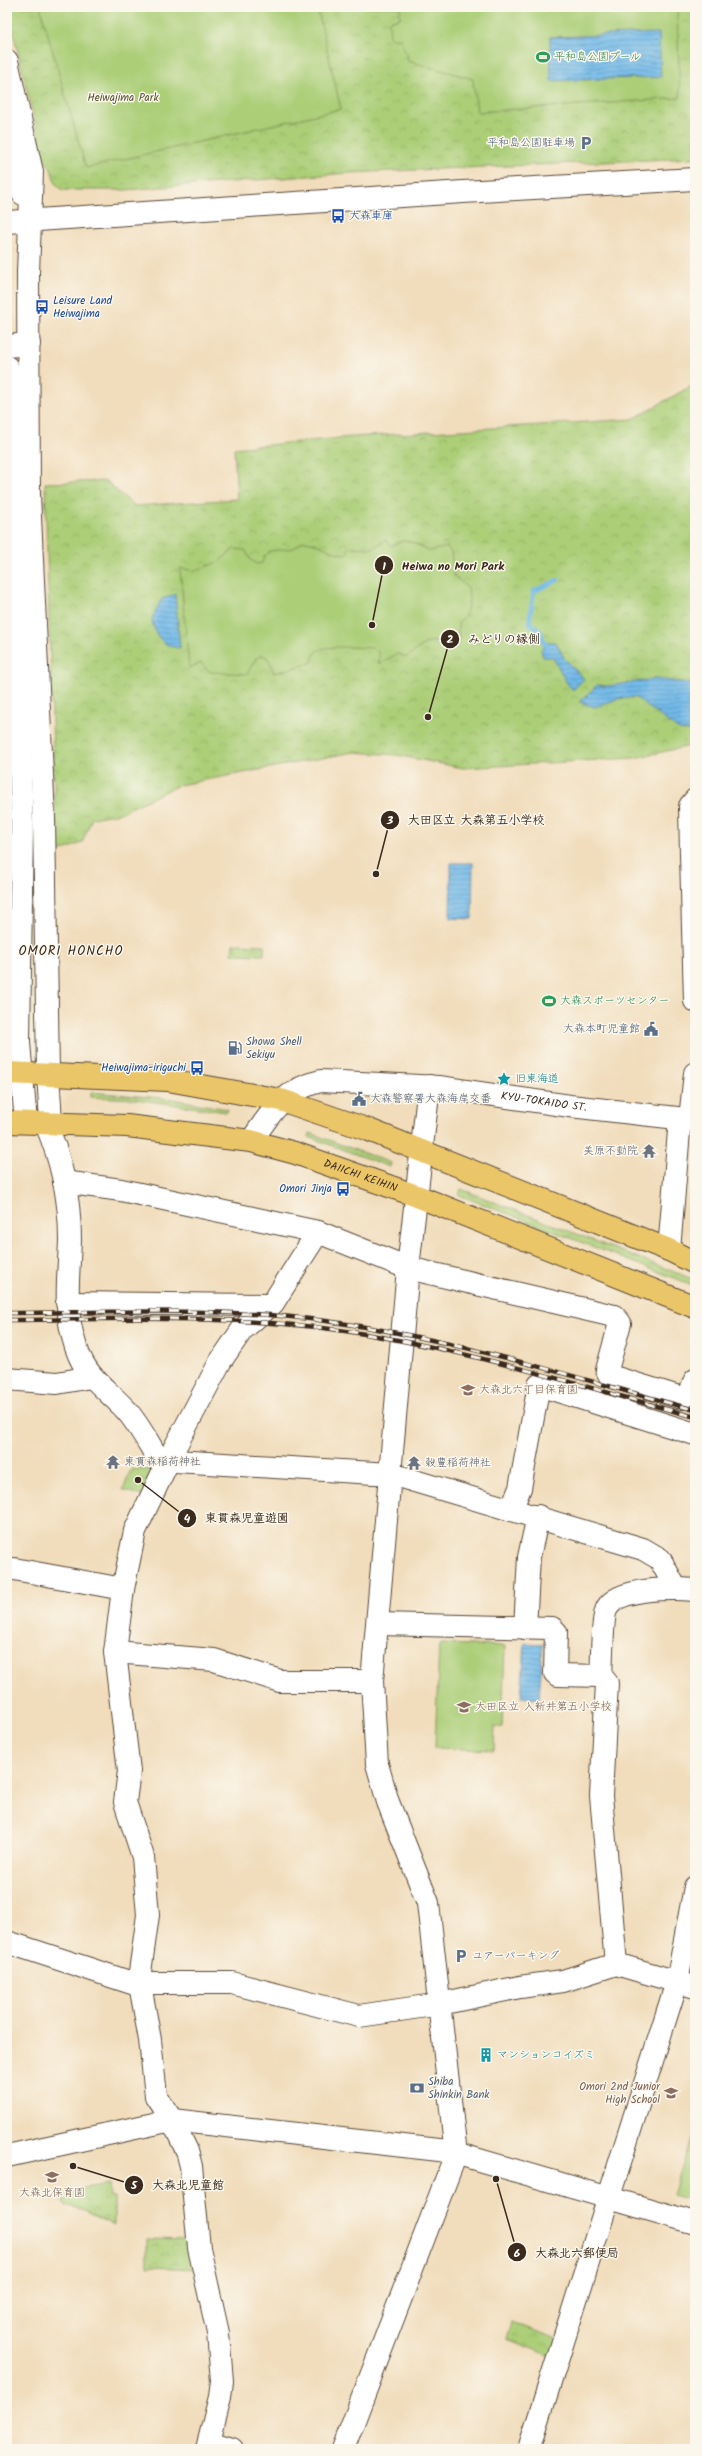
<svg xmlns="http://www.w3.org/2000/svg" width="702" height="2456" font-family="Kalam,'Klee One',sans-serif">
<defs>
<pattern id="grass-tufts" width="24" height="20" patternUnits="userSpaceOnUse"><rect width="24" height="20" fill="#abce77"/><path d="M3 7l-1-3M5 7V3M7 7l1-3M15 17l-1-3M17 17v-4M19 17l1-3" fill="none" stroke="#94b166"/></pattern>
<pattern id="park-crowns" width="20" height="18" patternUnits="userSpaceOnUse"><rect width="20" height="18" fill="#abce77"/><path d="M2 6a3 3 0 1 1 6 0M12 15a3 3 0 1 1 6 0" fill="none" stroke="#94b166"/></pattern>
<pattern id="water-rules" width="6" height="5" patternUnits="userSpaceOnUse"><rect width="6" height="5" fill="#71b9e9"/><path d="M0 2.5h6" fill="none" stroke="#5e97bc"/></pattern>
</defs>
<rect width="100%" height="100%" fill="#fbf7ec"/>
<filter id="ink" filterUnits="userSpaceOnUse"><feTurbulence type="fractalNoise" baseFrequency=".025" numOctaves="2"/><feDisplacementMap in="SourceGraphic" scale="8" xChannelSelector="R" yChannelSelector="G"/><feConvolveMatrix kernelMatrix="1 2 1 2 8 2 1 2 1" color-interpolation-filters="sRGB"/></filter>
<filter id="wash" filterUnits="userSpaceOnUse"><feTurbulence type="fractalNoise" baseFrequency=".012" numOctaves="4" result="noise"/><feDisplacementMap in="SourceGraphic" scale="16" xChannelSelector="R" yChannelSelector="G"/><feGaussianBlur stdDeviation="0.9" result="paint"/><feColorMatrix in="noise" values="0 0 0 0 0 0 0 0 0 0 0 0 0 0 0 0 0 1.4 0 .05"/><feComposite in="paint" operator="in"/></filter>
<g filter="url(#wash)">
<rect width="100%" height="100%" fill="#f1ddbc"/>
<g fill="url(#grass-tufts)" stroke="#737c4a">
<path d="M91,1092L172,1099L227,1109L226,1112L135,1099L91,1097Z"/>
<path d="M310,1133L391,1163L390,1167L309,1137Z"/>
<path d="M461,1189L695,1280V1286L459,1195Z"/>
</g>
<g fill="url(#park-crowns)" stroke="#737c4a">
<path d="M7,7H695V158L348,173L125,190H62C51,183 55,168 44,160Z"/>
<path d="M695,384V745L634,758L463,768L396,755L354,752L179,785L120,813L92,818L82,843L56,853L45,483L106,481L134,506L237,499L234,448L352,437L633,419Z"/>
<path d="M233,944L264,945V955L232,954Z"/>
<path d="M131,1469L155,1470L142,1496L123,1490Z"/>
<path d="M109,2184L110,2198H114V2225L82,2210L66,2206L60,2192Z"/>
<path d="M147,2239L193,2240L199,2269L147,2267Z"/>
<path d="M511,2322L560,2340L554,2357L506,2339Z"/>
</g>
<g fill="#abce77" stroke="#737c4a">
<path d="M40,7H317L341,109L86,168Z"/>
<path d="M400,7H677L680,98L477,112L473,79L408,61L407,53L403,50L401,39L390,38L389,21L400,18Z"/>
<path d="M386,540L392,546C408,535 415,545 430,551L447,547L451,552L454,576L468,588C470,602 469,614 458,623L459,641L445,644L432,641L423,645L407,657L397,654L379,664V653L374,648C363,648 328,645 319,650C314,653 313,658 311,663L274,673L268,658L262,655L256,658L247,674L210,672L201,663L189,668L180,568L194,571L218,562L234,549L245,550L251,560L257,564L262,563L264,557L270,551L294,548L303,541C320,541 329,554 347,554L349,547L373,548Z"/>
<path d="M439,1644L505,1646L502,1727H495L494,1750L435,1748Z"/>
<path d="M695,2126V2202L673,2195Z"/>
</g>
<g fill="url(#water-rules)" stroke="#567284">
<path d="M659,33L661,77L551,81L550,37Z"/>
<path d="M175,594L180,648C162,646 155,636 152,619L161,600Z"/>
<path d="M546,642H556L564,658L584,679L573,690L567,683L553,657H543L541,650Z"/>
<path d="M657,679L695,684V732L679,730L635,697L617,699L595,707L580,702L597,685L608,686Z"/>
<path d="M451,863H473L472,919L450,918Z"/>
<path d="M525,1643L543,1644L539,1699L521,1697Z"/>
</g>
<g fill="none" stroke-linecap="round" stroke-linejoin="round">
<path stroke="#71b9e9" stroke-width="4.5" d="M549,649L545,645L541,632L529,622L534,591L558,580"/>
</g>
</g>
<g filter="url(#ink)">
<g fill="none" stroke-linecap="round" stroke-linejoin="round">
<defs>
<g id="minor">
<path d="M7,61L32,172L28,272L29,495L44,818L48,1073L51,1122"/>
<path d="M7,132L23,194"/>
<path d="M7,222L463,192L695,179"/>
<path d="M7,346L29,344"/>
<path d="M7,367L22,824L19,1043L26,1122"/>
<path d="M695,853L691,854L695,1001"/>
<path d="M691,854L690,806L695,800"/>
<path d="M690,1119L695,1073"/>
<path d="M45,1122C61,1158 70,1200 70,1240C69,1272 64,1305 73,1337C83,1377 102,1384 127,1411C139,1425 149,1444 159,1460L391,1474L643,1549L660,1559L676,1589"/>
<path id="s1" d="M251,1141C271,1113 284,1089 321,1081L439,1087L570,1106L695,1120"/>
<path d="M64,1182L121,1190L318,1232"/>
<path d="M669,1250L680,1119"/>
<path d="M67,1303L271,1305"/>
<path d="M7,1379L57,1383L91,1377"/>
<path d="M512,1508L520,1488L539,1385L695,1434"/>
<path d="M14,1569L123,1589"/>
<path d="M378,1624L552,1628L556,1632L555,1673L558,1675L601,1676"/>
<path d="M525,1628L529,1557L538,1516"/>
<path d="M115,1652L214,1660L280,1681H372"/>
<path d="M7,1942L132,1983H232L359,2016L440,2004L520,1987L563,1981L616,1964L695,1987"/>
<path d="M616,1964L601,1796L607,1683L601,1676C602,1664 602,1616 607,1608C619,1587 674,1588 695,1590"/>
<path d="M7,2156L172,2120L448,2151L695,2223"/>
<path d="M209,2442L232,2449"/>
<path d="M207,2449L220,2397L222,2381L218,2333L199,2248L191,2166L187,2151L172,2120L156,2096L150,2040L139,1979L148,1915L143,1857L125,1802L129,1771L115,1652L123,1589L135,1531L174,1449L220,1362L242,1330L273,1303L318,1232L408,1268L614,1316L620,1323L607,1370L610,1376L682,1398L690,1393L695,1380"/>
<path d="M343,2449L456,2154L428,1903L388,1802L377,1764L372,1681L408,1268L429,1086"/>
<path d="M529,2449L677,1982L695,1887"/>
</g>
<g id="highway">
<path d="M7,1073L168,1080L281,1100L369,1130L669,1250L695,1263"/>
<path id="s2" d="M7,1122L127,1126L251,1141L295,1153L417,1196L695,1307"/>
</g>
</defs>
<use href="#minor" stroke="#564536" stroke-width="24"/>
<use href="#highway" stroke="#564536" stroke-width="24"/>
<use href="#minor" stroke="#fff" stroke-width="22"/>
<use href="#highway" stroke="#ebc669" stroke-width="22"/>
<defs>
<g id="rail">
<path d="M7,1313C113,1312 221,1307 326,1321C452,1338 573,1377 695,1410"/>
<path d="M7,1320C125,1319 247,1314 365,1334C477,1353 586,1387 695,1417"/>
</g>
</defs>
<use href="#rail" stroke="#3b2a1e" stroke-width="4.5"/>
<use href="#rail" stroke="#fbf7ec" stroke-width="3" stroke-dasharray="9" stroke-linecap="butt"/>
</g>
</g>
<defs>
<symbol id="stadium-bare" viewBox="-9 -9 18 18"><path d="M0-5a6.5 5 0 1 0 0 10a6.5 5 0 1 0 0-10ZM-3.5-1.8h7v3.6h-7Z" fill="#2e9e5b" stroke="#fbf7ec" stroke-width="2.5" paint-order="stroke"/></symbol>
<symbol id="parking-bare" viewBox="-9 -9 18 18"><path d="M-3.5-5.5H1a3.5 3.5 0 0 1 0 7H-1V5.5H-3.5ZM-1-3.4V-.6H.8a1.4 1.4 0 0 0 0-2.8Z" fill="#5c6f8a" stroke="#fbf7ec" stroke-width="2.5" paint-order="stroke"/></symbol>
<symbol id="bus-bare" viewBox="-9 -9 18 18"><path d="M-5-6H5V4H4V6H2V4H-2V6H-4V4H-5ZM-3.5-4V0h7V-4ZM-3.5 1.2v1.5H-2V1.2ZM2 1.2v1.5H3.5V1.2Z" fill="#1a4fb4" stroke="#fbf7ec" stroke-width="2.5" paint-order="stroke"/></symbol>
<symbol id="civic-bare" viewBox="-9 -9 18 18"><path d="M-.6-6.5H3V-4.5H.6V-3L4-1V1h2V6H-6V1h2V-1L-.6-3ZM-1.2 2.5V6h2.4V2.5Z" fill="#5c6f8a" stroke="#fbf7ec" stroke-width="2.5" paint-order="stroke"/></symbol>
<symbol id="fuel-bare" viewBox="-9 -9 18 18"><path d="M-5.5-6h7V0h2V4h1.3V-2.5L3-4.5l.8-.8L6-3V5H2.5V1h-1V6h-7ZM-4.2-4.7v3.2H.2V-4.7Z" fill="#5c6f8a" stroke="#fbf7ec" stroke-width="2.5" paint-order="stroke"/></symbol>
<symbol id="sight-bare" viewBox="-9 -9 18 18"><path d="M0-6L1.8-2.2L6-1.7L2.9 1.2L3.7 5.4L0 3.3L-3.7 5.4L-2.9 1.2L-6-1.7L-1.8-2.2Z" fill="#0f9aa8" stroke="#fbf7ec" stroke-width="2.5" paint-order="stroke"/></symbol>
<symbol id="temple-bare" viewBox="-9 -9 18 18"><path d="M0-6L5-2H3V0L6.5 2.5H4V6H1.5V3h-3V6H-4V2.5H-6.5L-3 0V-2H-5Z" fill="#6b7280" stroke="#fbf7ec" stroke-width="2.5" paint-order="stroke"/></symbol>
<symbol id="school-bare" viewBox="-9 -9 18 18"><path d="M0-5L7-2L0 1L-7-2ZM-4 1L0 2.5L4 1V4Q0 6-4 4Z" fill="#8d6e63" stroke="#fbf7ec" stroke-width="2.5" paint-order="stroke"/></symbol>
<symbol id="building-bare" viewBox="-9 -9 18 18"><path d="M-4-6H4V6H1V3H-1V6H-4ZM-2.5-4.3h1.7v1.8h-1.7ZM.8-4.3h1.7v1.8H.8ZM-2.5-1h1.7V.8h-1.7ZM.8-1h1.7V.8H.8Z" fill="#0f9aa8" stroke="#fbf7ec" stroke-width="2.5" paint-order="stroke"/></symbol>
<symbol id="bank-bare" viewBox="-9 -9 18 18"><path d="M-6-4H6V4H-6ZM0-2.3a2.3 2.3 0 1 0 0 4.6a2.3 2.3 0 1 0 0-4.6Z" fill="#5c6f8a" stroke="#fbf7ec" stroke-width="2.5" paint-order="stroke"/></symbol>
</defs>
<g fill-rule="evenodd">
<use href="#stadium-bare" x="533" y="47" width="20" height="20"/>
<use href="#parking-bare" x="576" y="133" width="20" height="20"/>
<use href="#bus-bare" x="328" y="206" width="20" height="20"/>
<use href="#bus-bare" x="32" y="297" width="20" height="20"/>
<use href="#stadium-bare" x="539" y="991" width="20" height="20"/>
<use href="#civic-bare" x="641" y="1019" width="20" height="20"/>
<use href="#fuel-bare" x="225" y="1038" width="20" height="20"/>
<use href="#bus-bare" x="187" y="1058" width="20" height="20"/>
<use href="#sight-bare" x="494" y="1069" width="20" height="20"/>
<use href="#civic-bare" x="349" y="1089" width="20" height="20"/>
<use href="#temple-bare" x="639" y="1141" width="20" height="20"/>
<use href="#bus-bare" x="333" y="1179" width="20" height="20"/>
<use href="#school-bare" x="458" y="1380" width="20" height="20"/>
<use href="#temple-bare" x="103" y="1452" width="20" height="20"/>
<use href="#temple-bare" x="404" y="1453" width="20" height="20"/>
<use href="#school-bare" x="454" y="1697" width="20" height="20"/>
<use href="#parking-bare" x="451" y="1946" width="20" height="20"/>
<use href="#building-bare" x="476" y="2045" width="20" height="20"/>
<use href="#bank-bare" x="407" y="2078" width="20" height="20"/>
<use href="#school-bare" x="661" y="2083" width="20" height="20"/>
<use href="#school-bare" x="42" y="2167" width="20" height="20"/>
</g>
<g text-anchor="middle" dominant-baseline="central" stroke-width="3" stroke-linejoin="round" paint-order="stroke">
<g font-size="11" fill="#27864d" stroke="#fbf7ec" text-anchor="start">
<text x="554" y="57">平和島公園プール</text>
<text x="560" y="1001">大森スポーツセンター</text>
</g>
<g font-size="11" fill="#575334" stroke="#fbf7ec">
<text x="123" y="98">Heiwajima Park</text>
</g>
<g font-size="11" fill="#4e5e75" stroke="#fbf7ec" text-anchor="start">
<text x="575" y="143" text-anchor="end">平和島公園駐車場</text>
<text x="640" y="1029" text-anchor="end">大森本町児童館</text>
<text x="246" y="1042">Showa Shell<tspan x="246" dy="13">Sekiyu</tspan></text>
<text x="370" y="1099">大森警察署大森海岸交番</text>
<text x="472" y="1956">ユアーパーキング</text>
<text x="428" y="2082">Shiba<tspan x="428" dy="13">Shinkin Bank</tspan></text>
</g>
<g font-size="11" fill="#164399" stroke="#fbf7ec" text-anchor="start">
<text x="349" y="216">大森車庫</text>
<text x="53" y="301">Leisure Land<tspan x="53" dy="13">Heiwajima</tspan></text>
<text x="186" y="1068" text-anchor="end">Heiwajima-iriguchi</text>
<text x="332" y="1189" text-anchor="end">Omori Jinja</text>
</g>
<g font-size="11" fill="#0d838f" stroke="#fbf7ec" text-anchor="start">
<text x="515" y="1079">旧東海道</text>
<text x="497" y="2055">マンションコイズミ</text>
</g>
<g font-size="11" fill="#3b2a1e" stroke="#fbf7ec">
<text stroke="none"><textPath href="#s1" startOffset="319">KYU-TOKAIDO ST.</textPath></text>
<text stroke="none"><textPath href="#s2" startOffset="360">DAIICHI KEIHIN</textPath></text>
</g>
<g font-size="11" fill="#5b616d" stroke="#fbf7ec" text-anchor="start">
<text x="638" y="1151" text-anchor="end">美原不動院</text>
<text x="124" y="1462">東貫森稲荷神社</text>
<text x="425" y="1463">穀豊稲荷神社</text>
</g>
<g font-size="11" fill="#785e54" stroke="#fbf7ec" text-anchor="start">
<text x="479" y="1390">大森北六丁目保育園</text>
<text x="475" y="1707">大田区立 入新井第五小学校</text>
<text x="660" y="2087" text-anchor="end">Omori 2nd Junior<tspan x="660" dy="13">High School</tspan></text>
<text x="52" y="2193" text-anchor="middle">大森北保育園</text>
</g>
<g font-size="13" letter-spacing="1" fill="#3b2a1e" stroke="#fbf7ec">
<text x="71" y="951">OMORI HONCHO</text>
</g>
</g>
<path fill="none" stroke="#3b2a1e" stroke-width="1.5" d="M372 625L384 565M428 717L450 639M376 874L390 820M138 1480L187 1518M73 2166L134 2185M496 2179L517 2252"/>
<g fill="#3b2a1e" stroke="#fbf7ec" stroke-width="1.5">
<circle cx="372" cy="625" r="4"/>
<circle cx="428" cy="717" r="4"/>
<circle cx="376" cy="874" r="4"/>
<circle cx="138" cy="1480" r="4"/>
<circle cx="73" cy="2166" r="4"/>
<circle cx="496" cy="2179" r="4"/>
<circle cx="384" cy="565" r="10"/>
<circle cx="450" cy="639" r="10"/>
<circle cx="390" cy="820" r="10"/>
<circle cx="187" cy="1518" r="10"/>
<circle cx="134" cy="2185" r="10"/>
<circle cx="517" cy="2252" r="10"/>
</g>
<g font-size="12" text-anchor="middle" font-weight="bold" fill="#fff">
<text x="384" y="570">1</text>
<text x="450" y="643">2</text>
<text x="390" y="824">3</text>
<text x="187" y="1522">4</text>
<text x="134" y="2189">5</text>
<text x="517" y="2257">6</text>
</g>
<g font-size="12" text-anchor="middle" font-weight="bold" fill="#3b2a1e" stroke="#fbf7ec" stroke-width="3" stroke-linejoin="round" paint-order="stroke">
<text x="453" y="570">Heiwa no Mori Park</text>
<text x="504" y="643">みどりの縁側</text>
<text x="476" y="824">大田区立 大森第五小学校</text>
<text x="247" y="1522">東貫森児童遊園</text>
<text x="188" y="2189">大森北児童館</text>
<text x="577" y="2257">大森北六郵便局</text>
</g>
<rect width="702" height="2456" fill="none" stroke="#fbf7ec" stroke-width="24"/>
</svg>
